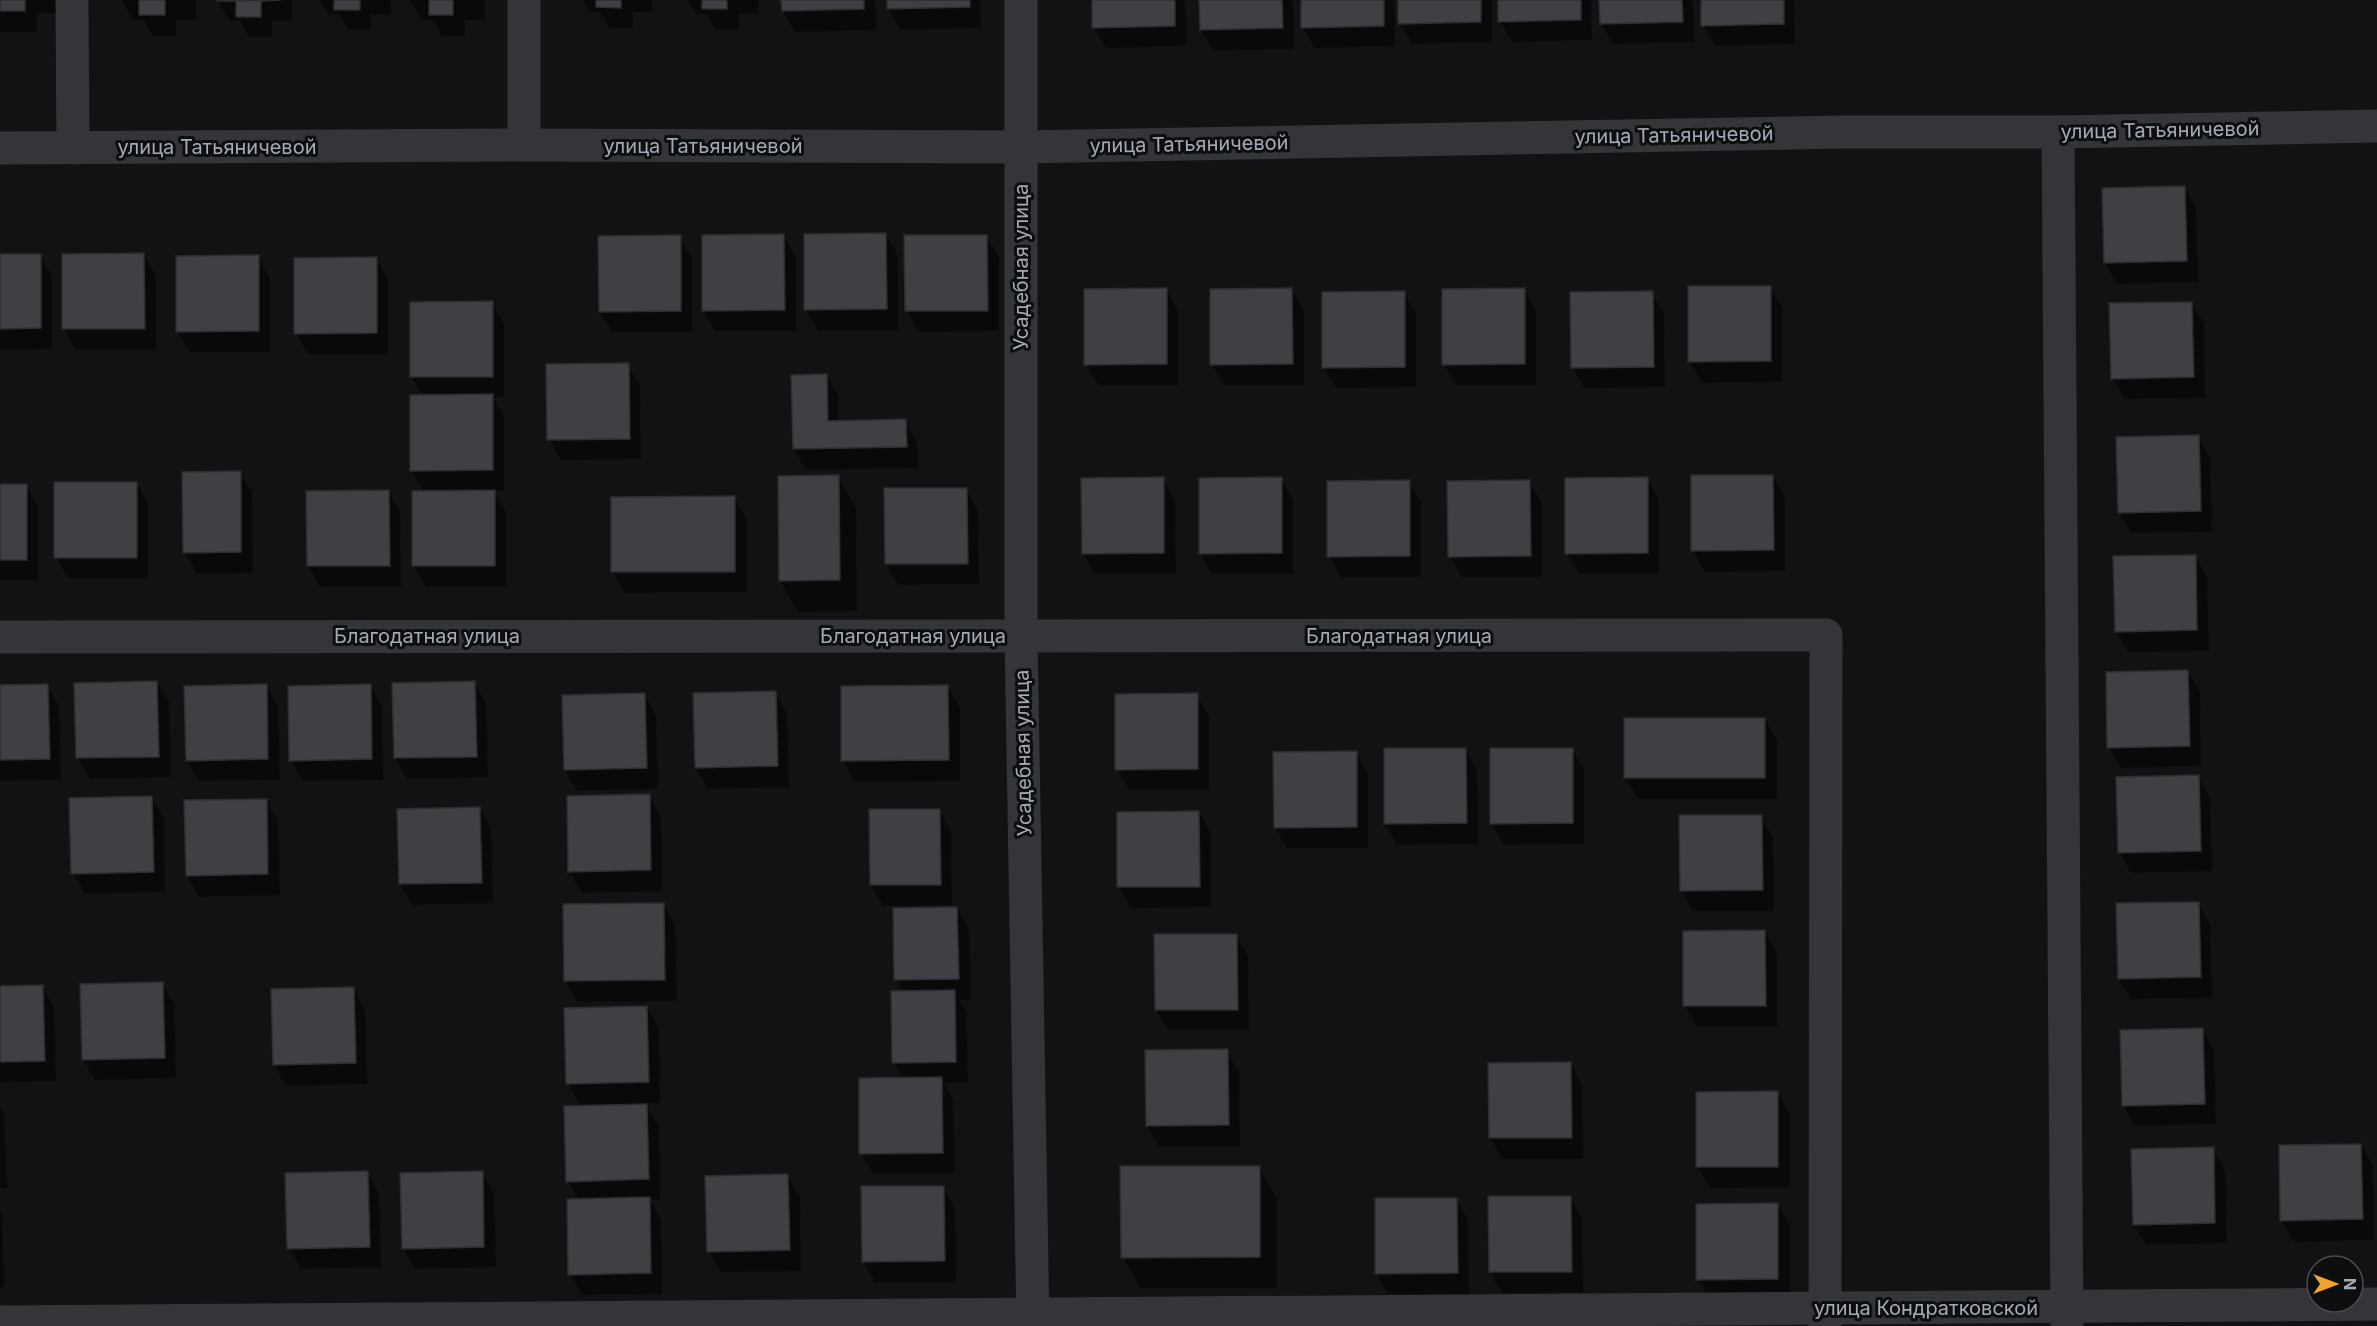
<svg xmlns="http://www.w3.org/2000/svg" width="2377" height="1326" font-family="Inter,sans-serif">
<rect width="100%" height="100%" fill="#121214"/>
<g fill="#0007">
<path d="M0,0H57V13H37V32H0Z"/>
<path d="M122,0H196V20H176V36H153L144,20H133Z"/>
<path d="M218,0H292V21H272V37H249L240,21H230Z"/>
<path d="M320,0H391V15L371,14V30H348L339,14H328Z"/>
<path d="M410,0H485V20H465V36H442L433,20H422Z"/>
<path d="M583,0H652V12H633V28H610L600,12H590Z"/>
<path d="M688,0H759V14H739V30H716L706,14H696Z"/>
<path d="M783,0H875L876,30L795,32L783,11Z"/>
<path d="M888,0H980L981,28L901,30L888,9Z"/>
<path d="M1093,0H1185L1186,46L1106,48L1094,28Z"/>
<path d="M1201,0H1293L1294,49L1213,50L1201,30Z"/>
<path d="M1302,0H1394L1395,46L1315,48L1303,28Z"/>
<path d="M1399,0H1492V42L1412,44L1400,23Z"/>
<path d="M1499,0H1591L1592,40L1512,42L1500,21Z"/>
<path d="M1601,0H1693L1694,42L1613,44L1601,23Z"/>
<path d="M1702,0H1794L1795,44L1715,46L1703,25Z"/>
<path d="M2184,187L2196,208L2198,282L2117,284L2105,263L2104,189Z"/>
<path d="M886,235L898,256V330H818L806,310Z"/>
<path d="M784,236L796,257V331H715L703,310Z"/>
<path d="M680,237L692,258V332H612L600,312Z"/>
<path d="M987,237L999,257V331L919,332L907,311Z"/>
<path d="M40,255L52,276V349L0,350V256Z"/>
<path d="M64,255H144L156,276V350H76L64,329Z"/>
<path d="M258,257L270,278V352H190L177,331Z"/>
<path d="M376,259L388,280V354H308L296,333Z"/>
<path d="M1770,287L1782,308V382L1702,383L1690,362Z"/>
<path d="M1166,290L1178,311V385H1098L1086,364Z"/>
<path d="M1292,290L1304,311V385H1224L1212,364Z"/>
<path d="M1524,290L1536,311V385H1456L1444,364Z"/>
<path d="M1404,293L1416,314V387L1336,388L1324,367Z"/>
<path d="M1652,293L1664,314L1665,387L1585,388L1572,367Z"/>
<path d="M492,303L504,324V397H493L504,417V491H493L506,512V586L426,587L414,566L424,492L411,470L423,396L411,377Z"/>
<path d="M2191,303L2204,324L2205,398L2125,399L2113,379Z"/>
<path d="M628,365L640,386L641,459L561,460L549,439Z"/>
<path d="M826,375L838,396V422L905,421L917,442L918,468L806,470L794,449L793,376Z"/>
<path d="M2198,437L2210,458L2212,532L2131,533L2119,512Z"/>
<path d="M240,472L252,493L253,573L197,574L185,553Z"/>
<path d="M1773,476L1785,497V571L1705,572L1693,551Z"/>
<path d="M838,477L856,508L857,611L798,612L780,581Z"/>
<path d="M1163,479L1175,500L1176,574H1095L1083,553Z"/>
<path d="M1281,479L1293,500V574H1212L1200,553Z"/>
<path d="M1647,479L1659,500V574H1579L1567,553Z"/>
<path d="M1409,482L1421,503V577H1341L1329,556Z"/>
<path d="M1529,482L1542,503V577H1462L1450,556Z"/>
<path d="M136,483L148,504V578H68L56,557Z"/>
<path d="M0,485H26L38,506V580H0Z"/>
<path d="M966,489L978,510L979,584L898,585L886,564Z"/>
<path d="M388,491L400,512L401,586L320,587L308,566Z"/>
<path d="M734,498L747,519V592L625,593L613,572Z"/>
<path d="M2195,556L2207,577L2209,651L2128,652L2116,632Z"/>
<path d="M2188,672L2200,692L2201,766L2121,768L2109,747Z"/>
<path d="M157,682L169,703L170,777L90,779L78,758Z"/>
<path d="M474,682L486,703L488,777L407,779L395,758Z"/>
<path d="M47,685L59,706L61,780L0,781V686Z"/>
<path d="M266,685L278,706L280,780L199,781L187,761Z"/>
<path d="M370,685L382,706L383,780L303,781L291,761Z"/>
<path d="M948,687L960,708V781L855,782L843,761Z"/>
<path d="M775,692L787,713L789,787L708,789L696,768L695,694Z"/>
<path d="M644,694L656,715L658,789L577,791L565,770L564,696Z"/>
<path d="M1197,695L1209,716V790H1129L1117,769Z"/>
<path d="M1765,719L1777,740V799H1638L1625,778Z"/>
<path d="M1465,749L1477,770L1478,844L1397,845L1385,824Z"/>
<path d="M1572,749L1584,770V844L1504,845L1492,824Z"/>
<path d="M1356,753L1368,774V848H1287L1275,827Z"/>
<path d="M2198,776L2210,797L2212,871L2131,873L2119,852Z"/>
<path d="M649,796L661,817L662,891L582,893L570,872Z"/>
<path d="M151,797L164,818L165,892L85,894L73,873Z"/>
<path d="M266,800L278,821L280,895L199,897L187,876Z"/>
<path d="M479,808L491,829L493,903L412,905L400,884Z"/>
<path d="M939,810L951,831L952,905L883,906L871,885Z"/>
<path d="M1199,812L1211,833V907L1131,908L1119,887Z"/>
<path d="M1761,816L1773,837L1774,911H1693L1681,890Z"/>
<path d="M2198,903L2210,924L2212,998L2131,999L2119,979Z"/>
<path d="M663,904L675,925L677,1001L577,1002L565,981Z"/>
<path d="M957,908L969,929L970,1000H959L966,1012L968,1082L944,1083L953,1100L954,1174H873L861,1153L903,1079L894,1062L903,992L896,980Z"/>
<path d="M1765,932L1777,953V1026L1697,1027L1685,1006Z"/>
<path d="M1236,935L1248,956L1249,1030H1168L1156,1010Z"/>
<path d="M162,984L174,1004L176,1078L95,1080L83,1059Z"/>
<path d="M42,986L54,1007L56,1081L0,1082V987Z"/>
<path d="M353,989L365,1010L367,1084L286,1086L274,1065Z"/>
<path d="M647,1008L659,1029L660,1103H645L659,1126L660,1200H650L661,1220L662,1294L582,1295L570,1274L579,1200L568,1181L581,1107L568,1083Z"/>
<path d="M2202,1029L2214,1050L2216,1124L2135,1126L2123,1105Z"/>
<path d="M1227,1051L1239,1072L1240,1146H1159L1147,1126Z"/>
<path d="M1570,1064L1582,1085L1583,1159H1502L1490,1138Z"/>
<path d="M1778,1093L1790,1114V1187L1710,1188L1698,1167Z"/>
<path d="M0,1107L4,1114L7,1188H0Z"/>
<path d="M2361,1145L2373,1166L2374,1240L2294,1242L2282,1221Z"/>
<path d="M2213,1149L2225,1170L2227,1243L2146,1245L2134,1225Z"/>
<path d="M1259,1168L1277,1199V1288H1140L1123,1257Z"/>
<path d="M367,1173L379,1193L381,1267L301,1269L289,1248Z"/>
<path d="M482,1173L494,1193L496,1267L415,1269L403,1248Z"/>
<path d="M787,1176L800,1197L801,1271L721,1272L709,1251Z"/>
<path d="M943,1187L955,1208L956,1282H875L863,1261Z"/>
<path d="M1570,1197L1582,1218L1583,1292L1502,1293L1490,1272Z"/>
<path d="M1456,1199L1468,1220L1469,1294H1388L1376,1273Z"/>
<path d="M1778,1205L1790,1225V1299L1710,1300L1698,1279Z"/>
<path d="M0,1209L2,1213L4,1287H0Z"/>
</g>
<g fill="#3e4044" stroke="#2c2d30" stroke-width="1.5">
<rect x="0" y="0" width="25" height="11"/>
<rect x="139" y="0" width="26" height="15"/>
<path d="M281,0L261,1V17H236V1H216Z"/>
<rect x="334" y="0" width="26" height="10"/>
<rect x="429" y="0" width="24" height="15"/>
<path d="M596,0H621V8L596,7Z"/>
<rect x="702" y="0" width="25" height="9"/>
<path d="M781,0H864V9L782,11Z"/>
<path d="M887,0H970V7L887,9Z"/>
<path d="M1092,0H1175V26L1092,28Z"/>
<path d="M1199,0H1282L1283,28L1200,30Z"/>
<path d="M1301,0H1384V26L1301,28Z"/>
<path d="M1398,0H1481V22L1398,24Z"/>
<path d="M1498,0H1581V20L1498,22Z"/>
<path d="M1599,0H1682L1683,22L1600,24Z"/>
<path d="M1701,0H1784V24L1701,26Z"/>
<path d="M2185,186L2187,261L2104,263L2102,188Z"/>
<path d="M886,233L887,309L804,310V234Z"/>
<path d="M784,234L785,310L702,311V235Z"/>
<path d="M681,235V311L599,312L598,236Z"/>
<path d="M904,235H987L988,311H905Z"/>
<path d="M144,253L145,329H62V254Z"/>
<path d="M0,254H41V328L0,329Z"/>
<path d="M259,255V331L176,332V256Z"/>
<path d="M377,257V333L294,334V258Z"/>
<path d="M1688,286H1771V361L1688,362Z"/>
<path d="M1167,288V364L1084,365V289Z"/>
<path d="M1292,288L1293,364L1210,365V289Z"/>
<path d="M1525,288V364L1442,365V289Z"/>
<path d="M1405,291V367L1322,368V292Z"/>
<path d="M1653,291L1654,367L1571,368L1570,292Z"/>
<path d="M493,301V377H410V302Z"/>
<path d="M2192,302L2194,377L2111,379L2109,303Z"/>
<path d="M629,363L630,439L547,440L546,364Z"/>
<path d="M827,374L828,421L906,419L907,447L793,449L791,375Z"/>
<path d="M493,394V470L410,471V395Z"/>
<path d="M2199,435L2201,511L2118,513L2116,437Z"/>
<path d="M241,471V552L183,553L182,472Z"/>
<path d="M839,475L840,580L779,581L778,476Z"/>
<path d="M1691,475H1773L1774,550L1691,551Z"/>
<path d="M1164,477V553L1082,554L1081,478Z"/>
<path d="M1282,477V553L1199,554V478Z"/>
<path d="M1648,477V553L1565,554V478Z"/>
<path d="M1410,480V556L1327,557V481Z"/>
<path d="M1530,480L1531,556L1448,557L1447,481Z"/>
<rect x="54" y="482" width="83" height="76"/>
<rect x="0" y="484" width="27" height="76"/>
<path d="M884,488H967L968,564H885Z"/>
<path d="M389,490L390,566H307L306,491Z"/>
<path d="M495,490V566H412V491Z"/>
<path d="M735,496V572H611V497Z"/>
<path d="M2196,555L2197,630L2115,632L2113,556Z"/>
<path d="M2188,670L2190,746L2107,748L2106,672Z"/>
<path d="M157,681L159,757L76,758L74,683Z"/>
<path d="M475,681L477,757L394,758L392,683Z"/>
<path d="M48,684L50,759L0,760V685Z"/>
<path d="M267,684L268,759L186,761L184,686Z"/>
<path d="M371,684L372,759L289,761L288,686Z"/>
<path d="M948,685L949,760L841,761V686Z"/>
<path d="M776,691L778,766L695,768L693,693Z"/>
<path d="M645,693L647,768L564,770L562,695Z"/>
<path d="M1198,693V769L1115,770V694Z"/>
<rect x="1624" y="718" width="141" height="60"/>
<path d="M1384,748H1466L1467,823L1384,824Z"/>
<path d="M1490,748H1573V823L1490,824Z"/>
<path d="M1357,751V827L1274,828L1273,752Z"/>
<path d="M2199,775L2201,851L2118,853L2116,777Z"/>
<path d="M650,794L651,870L568,872L567,796Z"/>
<path d="M152,796L154,872L71,874L69,798Z"/>
<path d="M267,799L268,874L186,876L184,800Z"/>
<path d="M480,807L482,883L399,884L397,809Z"/>
<path d="M869,809H940L941,885H870Z"/>
<path d="M1199,811L1200,887H1117V812Z"/>
<path d="M1679,815H1762L1763,890L1680,891Z"/>
<path d="M2199,902L2201,977L2118,979L2116,903Z"/>
<path d="M664,903L665,980L564,981L563,904Z"/>
<path d="M957,907L959,979L894,980L893,908Z"/>
<path d="M1765,930L1766,1006H1683V931Z"/>
<path d="M1154,934H1237L1238,1010H1155Z"/>
<path d="M163,982L165,1058L82,1060L80,984Z"/>
<path d="M43,985L45,1061L0,1062V986Z"/>
<path d="M354,987L356,1063L273,1065L271,989Z"/>
<path d="M955,990L956,1062L892,1063L891,991Z"/>
<path d="M647,1006L649,1082L566,1084L564,1008Z"/>
<path d="M2203,1028L2205,1104L2122,1106L2120,1030Z"/>
<path d="M1228,1049L1229,1125L1146,1126L1145,1050Z"/>
<path d="M1571,1062L1572,1138H1489L1488,1063Z"/>
<path d="M942,1077L943,1153L859,1154V1078Z"/>
<path d="M1778,1091V1167H1696V1092Z"/>
<path d="M647,1104L649,1179L566,1182L564,1106Z"/>
<path d="M2361,1144L2363,1219L2280,1221L2279,1145Z"/>
<path d="M2214,1147L2215,1223L2133,1225L2131,1149Z"/>
<path d="M1120,1166H1260V1257L1121,1258Z"/>
<path d="M368,1171L370,1247L287,1249L285,1173Z"/>
<path d="M483,1171L484,1247L402,1249L400,1173Z"/>
<path d="M788,1174L790,1250L707,1252L705,1176Z"/>
<path d="M861,1186H944L945,1261L862,1262Z"/>
<path d="M1488,1196H1571L1572,1272H1489Z"/>
<path d="M650,1197L651,1273L568,1275L567,1199Z"/>
<path d="M1375,1198H1457L1458,1273L1375,1274Z"/>
<path d="M1778,1203V1279L1696,1280V1204Z"/>
</g>
<g fill="none" stroke-linecap="round" stroke-linejoin="round">
<g stroke="#333539" stroke-width="33">
<path d="M72,0L73,148"/>
<path d="M524,0V145"/>
<path d="M1021,0V636L1033,1326"/>
<path d="M2058,132L2067,1326"/>
<path d="M0,148L524,145L1021,147L1842,132H2058L2377,126"/>
<path d="M0,637L1826,635L1825,1326"/>
<path d="M0,1322L2377,1304"/>
</g>
</g>
<g text-anchor="middle" dominant-baseline="central" stroke-width="6" stroke-linejoin="round" paint-order="stroke">
<g font-size="20" fill="#a4aab5" stroke="#0d0e0f">
<text transform="translate(2160 130) rotate(-1)">улица Татьяничевой</text>
<text transform="translate(1674 135) rotate(-1)">улица Татьяничевой</text>
<text transform="translate(1189 144) rotate(-1)">улица Татьяничевой</text>
<text x="703" y="146">улица Татьяничевой</text>
<text x="217" y="147">улица Татьяничевой</text>
<text transform="translate(1021 267) rotate(-90)">Усадебная улица</text>
<text x="427" y="636">Благодатная улица</text>
<text x="913" y="636">Благодатная улица</text>
<text x="1399" y="636">Благодатная улица</text>
<text transform="translate(1023 753) rotate(-91)">Усадебная улица</text>
<text x="1926" y="1308">улица Кондратковской</text>
</g>
</g>
<g transform="translate(2335 1284) rotate(90)"><circle r="28" fill="#0d0e0f" stroke="#494c51" stroke-width="1.5"/>
<path d="M0-4.5L10 22L0 15L-10 22Z" fill="#f1a42d"/>
<text y="-9" font-size="16" font-weight="bold" text-anchor="middle" fill="#a4aab5">N</text>
</g>
</svg>
